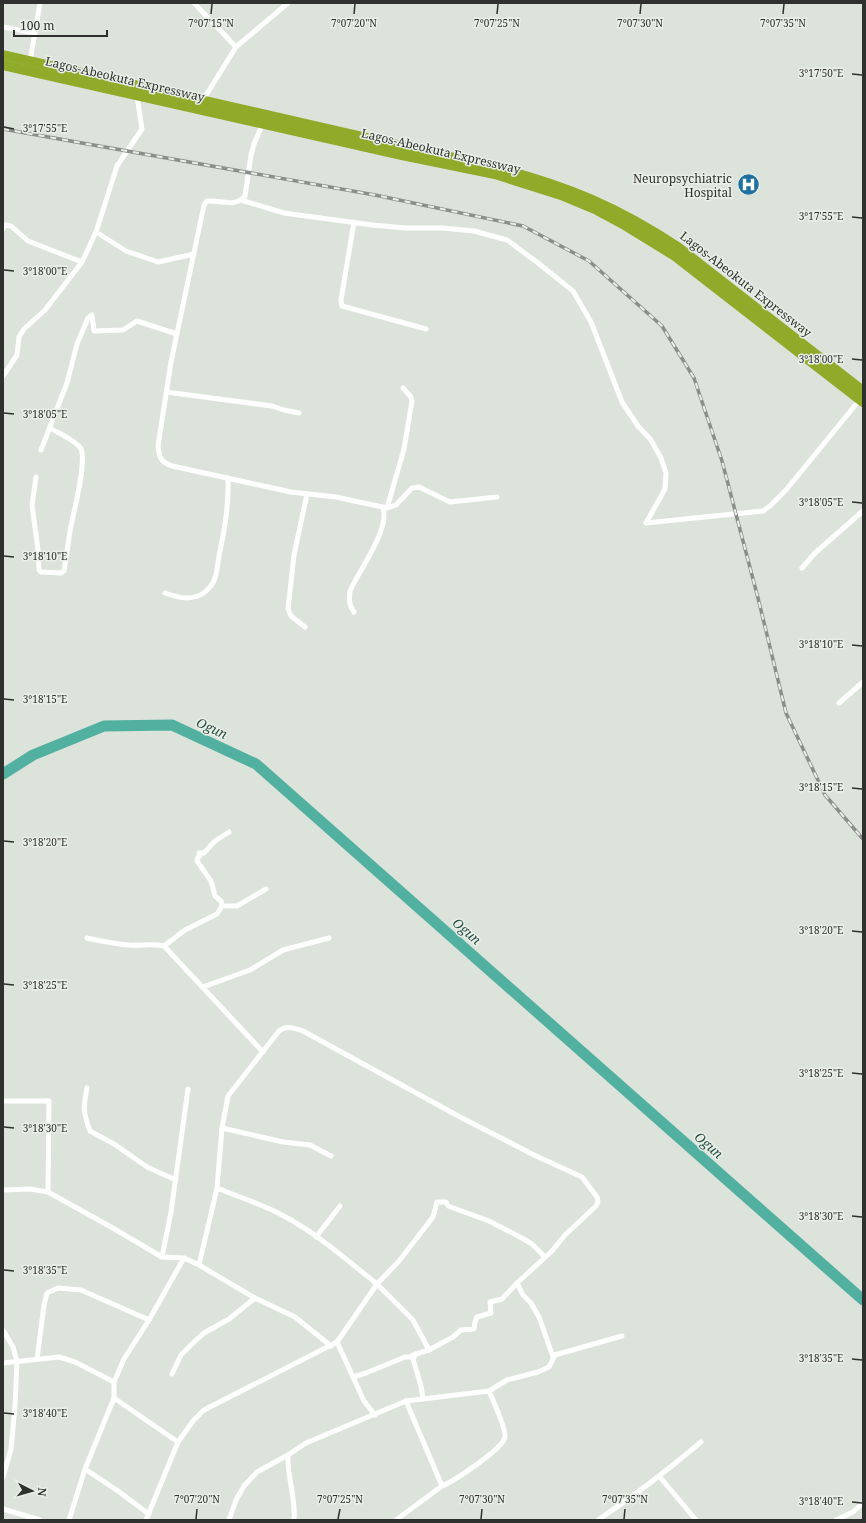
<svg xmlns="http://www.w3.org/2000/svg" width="866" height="1523" font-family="'Noto Serif',serif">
<rect width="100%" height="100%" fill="#dce3db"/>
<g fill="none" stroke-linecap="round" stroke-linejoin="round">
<path stroke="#52b0a0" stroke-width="11" d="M3,774L33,755L104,726L172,725L256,764L863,1300"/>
<g stroke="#fff" stroke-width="5">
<path d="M194,3L236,47"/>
<path d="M3,27L35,33"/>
<path d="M30,61L40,3"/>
<path d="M203,100L236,47L288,3"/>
<path d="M263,123L254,144L251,155L245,196C235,208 221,200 207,201L204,205L171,362L158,446C159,458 161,462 172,466L291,492L336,497L387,508L396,505L412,488L419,487L450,502L497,497"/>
<path d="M241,200L284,213L372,225L406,228H442L474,231L507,240L538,263L573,291L591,322L622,402L638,426L651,440L661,458L666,473L665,489L646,523"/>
<path d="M354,222L341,300L342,306L426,329"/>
<path d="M3,229L5,225L11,226L28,241L82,262"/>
<path d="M96,232L126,251L158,262L194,254"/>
<path d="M3,376L17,355L19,337L24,329L45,310L82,262L96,232L117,166L142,129L137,96"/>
<path d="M166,392L272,406L284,410L299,413"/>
<path d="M41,450L67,383L77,344L88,318L92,315L94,331L123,330L137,321L177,334"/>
<path d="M36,477L32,505L38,550L39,570L41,572L61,573L64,571C66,558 68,544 70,531C73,515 87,462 81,449C77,441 58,433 50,428"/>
<path d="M387,508L404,449L412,401L411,397L403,388"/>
<path d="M646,523L763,511L770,506L786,490L857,403L861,400"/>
<path d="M802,568L815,553L863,511"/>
<path d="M165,593C181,599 198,602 210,587C218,578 217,563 220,551C225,528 229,503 228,478"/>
<path d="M354,612C349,605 349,600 350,591C359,570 390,530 383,508"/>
<path d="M305,627L291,616L288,609L294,555L307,494"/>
<path d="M839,703L863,682"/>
<path d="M222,906L221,901L215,896L211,881L197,861L198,857L200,856L199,853H204L215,841L229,832"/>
<path d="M87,938C101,941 115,944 129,945C141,946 152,943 164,946L185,930L217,914L222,906H237L266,889"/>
<path d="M164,946L263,1052"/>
<path d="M203,987L250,970L283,950L329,938"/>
<path d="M87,1088C83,1108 83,1112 90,1131L114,1144L147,1167L176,1180"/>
<path d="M3,1101H49L48,1192"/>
<path d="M222,1128L283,1142L310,1145L331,1156"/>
<path d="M217,1188C238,1197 262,1204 282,1215C315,1232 348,1261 377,1284L399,1261L433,1217L437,1202H446L448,1206L489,1221L520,1237L532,1244L545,1257"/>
<path d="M3,1190L30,1189L48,1192L111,1227L162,1257L184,1258L199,1265L255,1298L295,1317L331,1346"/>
<path d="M316,1237L340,1206"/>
<path d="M162,1257L171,1212L188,1089"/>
<path d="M199,1265L217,1188L222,1128L228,1096L279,1031C287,1025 293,1028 303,1031L460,1117L536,1156L582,1177L597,1197L598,1202L596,1206L565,1235L552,1251L517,1283L502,1299L490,1302L491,1313L477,1317L475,1322L474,1329L461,1330L453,1337L429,1350L416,1354L413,1359L421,1386L423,1399"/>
<path d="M517,1283L523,1295L531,1303L539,1317L553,1357L555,1355L622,1336"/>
<path d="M3,1330L13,1347L17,1362L15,1406L11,1449L3,1477"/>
<path d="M337,1342L364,1401L375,1415"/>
<path d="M37,1359L44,1305L47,1293L58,1288L81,1290L149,1320"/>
<path d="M3,1363L59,1357L75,1362L114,1382"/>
<path d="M172,1374L181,1355L193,1343L204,1333L229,1319L255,1298"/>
<path d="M353,1377L366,1373L405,1357H410L415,1354"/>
<path d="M114,1398L178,1442"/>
<path d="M288,1455C287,1477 296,1498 294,1520"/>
<path d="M85,1469L118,1491L149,1514"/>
<path d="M659,1476L696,1520"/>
<path d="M442,1486C454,1481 503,1449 505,1437C506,1429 493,1400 489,1391"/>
<path d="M3,1509L40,1520"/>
<path d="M69,1520L85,1469L114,1398V1382L124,1359L149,1320L184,1258"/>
<path d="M146,1520L178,1442L193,1421L204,1410L337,1342L377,1284L413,1320L429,1350"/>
<path d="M229,1520L236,1500L244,1486L257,1472L288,1455L306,1443L406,1401L489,1391L507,1380L538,1372L549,1367L555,1355"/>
<path d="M396,1520L442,1486L406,1401"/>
<path d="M598,1520C634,1496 668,1470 701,1442"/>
<path d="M836,1520L853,1512L863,1503"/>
</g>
<g stroke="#90ab2a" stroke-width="10">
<path d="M3,55L459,159"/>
<path d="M3,65L402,155L495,174L561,195L597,210L623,224L675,256L863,402"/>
<path d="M496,168C565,185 619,208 679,248L863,391"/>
</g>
<defs>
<path id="rail" d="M3,129L375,195L523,226L589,261L662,326L694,378L722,461L758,598L786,713L825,795L863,839"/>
</defs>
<use href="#rail" stroke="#8a8f89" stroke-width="3.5"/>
<use href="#rail" stroke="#eaf0e8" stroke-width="2" stroke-dasharray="6" stroke-linecap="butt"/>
</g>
<path fill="none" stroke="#2e312e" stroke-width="1.5" d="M211,14L212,4M354,14L355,4M497,14L498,4M640,14L641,4M783,14L784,4M852,74L862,75M4,127L14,129M852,217L862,218M4,270L14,271M852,359L862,360M4,413L14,414M852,502L862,503M4,556L14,557M852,645L862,646M4,699L14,700M852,788L862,789M4,841L14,842M852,931L862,932M4,984L14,985M852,1073L862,1074M4,1127L14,1128M852,1216L862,1217M4,1270L14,1271M852,1359L862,1360M4,1413L14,1414M852,1502L862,1503M196,1519L197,1509M338,1519L340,1509M481,1519L482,1509M624,1519L625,1509"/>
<defs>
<symbol id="hospital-disc" viewBox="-11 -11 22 22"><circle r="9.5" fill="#1f71a2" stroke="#eaf0e8"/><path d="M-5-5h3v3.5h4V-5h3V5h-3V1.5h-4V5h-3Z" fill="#fff"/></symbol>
</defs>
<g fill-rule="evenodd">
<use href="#hospital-disc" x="736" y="172" width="25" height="25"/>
</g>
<g text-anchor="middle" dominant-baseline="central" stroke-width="3" stroke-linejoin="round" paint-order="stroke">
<g font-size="12" fill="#2e312e" stroke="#eaf0e8">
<text transform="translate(125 79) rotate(13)">Lagos-Abeokuta Expressway</text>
<text transform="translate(441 151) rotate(13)">Lagos-Abeokuta Expressway</text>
<text transform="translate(746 284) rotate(38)">Lagos-Abeokuta Expressway</text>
</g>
<g font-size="12" fill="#2e312e" stroke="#eaf0e8" text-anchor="end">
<text x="732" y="178">Neuropsychiatric<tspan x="732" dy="14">Hospital</tspan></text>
</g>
<g font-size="13" font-style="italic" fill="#234d45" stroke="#eaf0e8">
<text transform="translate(212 728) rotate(25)">Ogun</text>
<text transform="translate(467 931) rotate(41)">Ogun</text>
<text transform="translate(709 1145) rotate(41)">Ogun</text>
</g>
</g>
<g font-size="10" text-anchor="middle" fill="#2e312e" stroke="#eaf0e8" stroke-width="3" stroke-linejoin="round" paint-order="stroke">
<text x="211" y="27">7°07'15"N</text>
<text x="354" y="27">7°07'20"N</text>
<text x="497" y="27">7°07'25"N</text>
<text x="640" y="27">7°07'30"N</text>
<text x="783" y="27">7°07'35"N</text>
<text x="821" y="77">3°17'50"E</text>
<text x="45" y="132">3°17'55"E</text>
<text x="821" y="220">3°17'55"E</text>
<text x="45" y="275">3°18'00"E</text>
<text x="821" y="363">3°18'00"E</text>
<text x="45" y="418">3°18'05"E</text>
<text x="821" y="506">3°18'05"E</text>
<text x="45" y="560">3°18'10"E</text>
<text x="821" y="648">3°18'10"E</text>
<text x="45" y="703">3°18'15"E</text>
<text x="821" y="791">3°18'15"E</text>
<text x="45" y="846">3°18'20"E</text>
<text x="821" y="934">3°18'20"E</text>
<text x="45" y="989">3°18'25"E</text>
<text x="821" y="1077">3°18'25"E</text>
<text x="45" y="1132">3°18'30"E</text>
<text x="821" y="1220">3°18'30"E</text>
<text x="45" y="1274">3°18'35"E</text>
<text x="821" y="1362">3°18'35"E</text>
<text x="45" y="1417">3°18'40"E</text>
<text x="197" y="1503">7°07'20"N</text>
<text x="340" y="1503">7°07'25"N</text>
<text x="482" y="1503">7°07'30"N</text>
<text x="625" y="1503">7°07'35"N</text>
<text x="821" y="1505">3°18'40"E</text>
</g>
<rect width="866" height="1523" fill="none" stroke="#2e312e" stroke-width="8"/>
<g transform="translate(32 1491) rotate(96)" stroke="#eaf0e8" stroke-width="3" paint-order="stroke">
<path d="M0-3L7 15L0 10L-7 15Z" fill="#2e312e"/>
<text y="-6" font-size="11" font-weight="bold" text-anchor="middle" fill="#2e312e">N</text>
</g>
<path d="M14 30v6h93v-6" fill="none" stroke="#2e312e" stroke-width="2"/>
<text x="20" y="30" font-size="12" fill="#2e312e" stroke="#eaf0e8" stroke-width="3" paint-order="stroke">100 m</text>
</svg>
